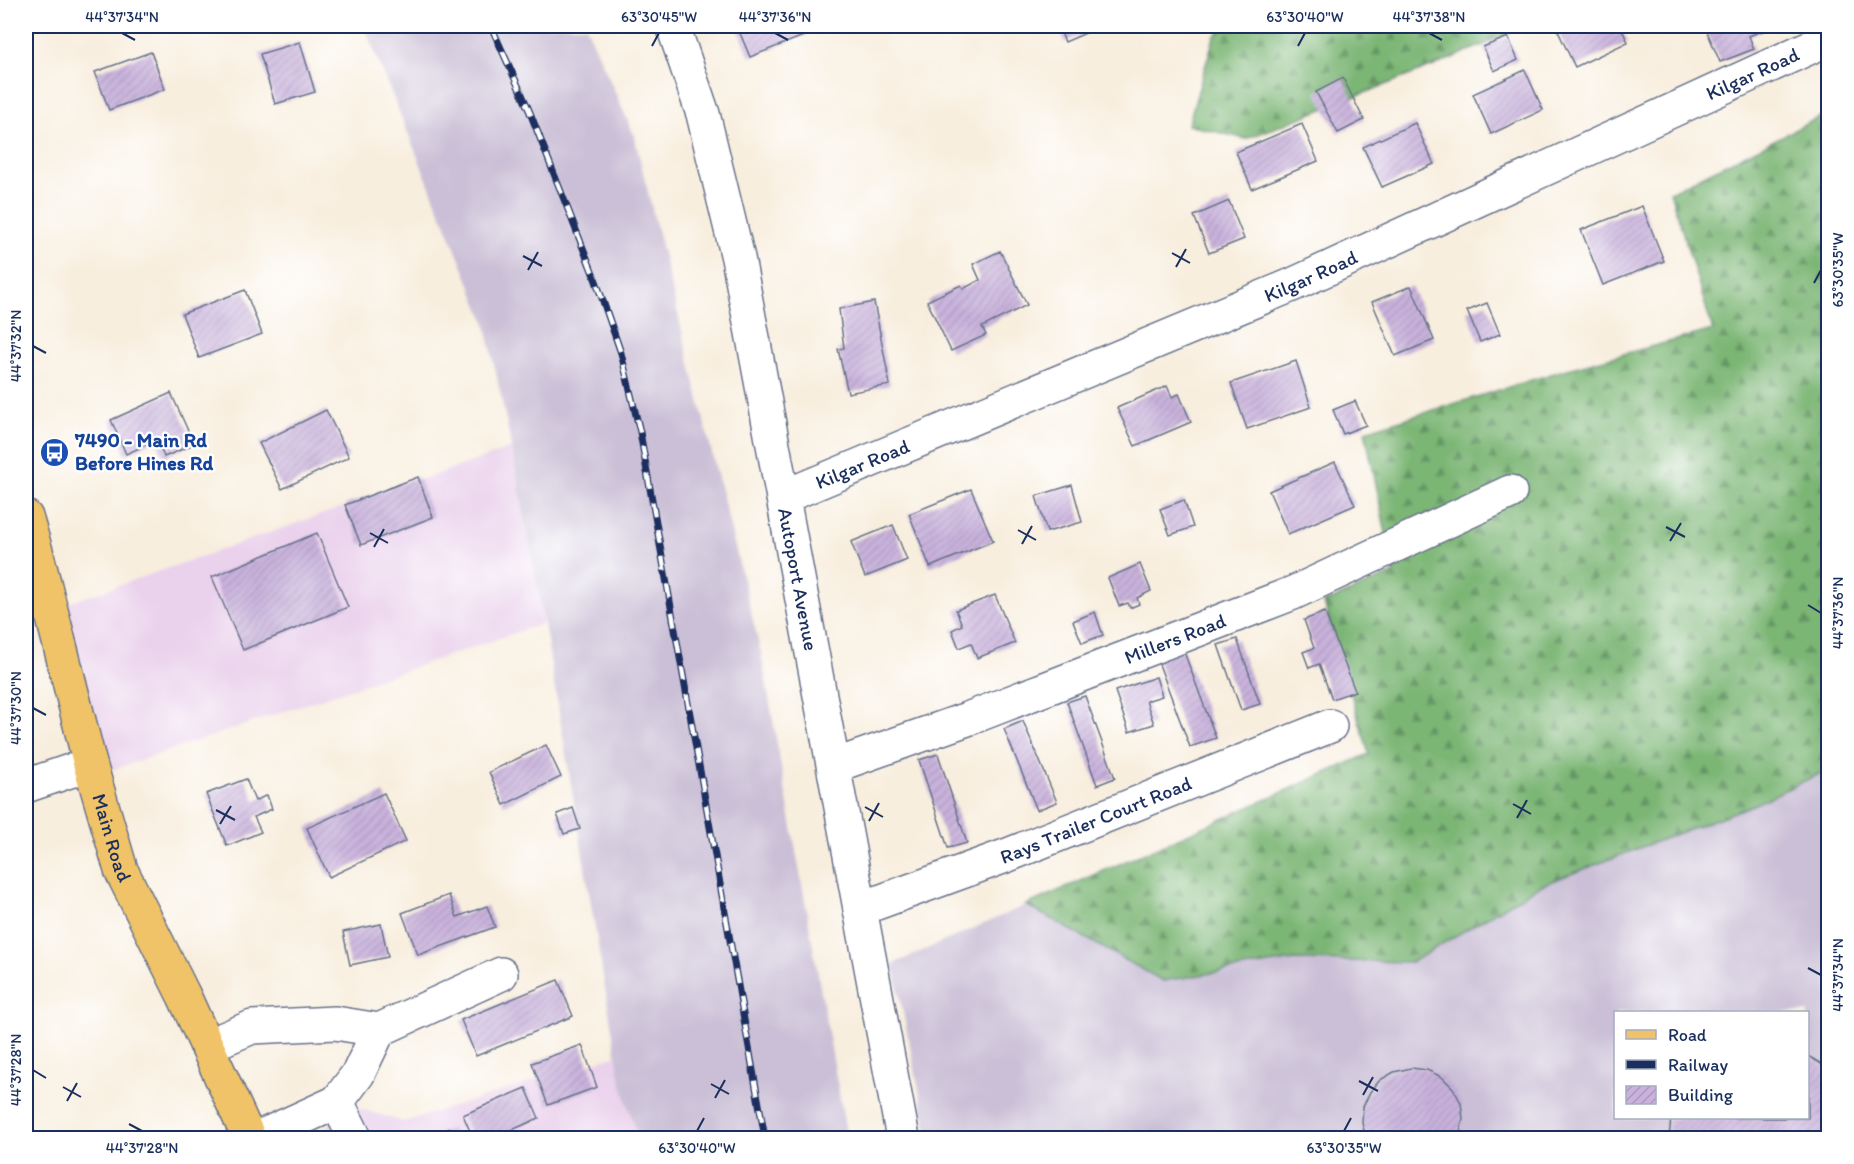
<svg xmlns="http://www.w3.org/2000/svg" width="1854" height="1164" font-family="Itim,sans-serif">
<defs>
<pattern id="forest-firs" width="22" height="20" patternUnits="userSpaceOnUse" patternTransform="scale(1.5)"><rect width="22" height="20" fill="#7bb675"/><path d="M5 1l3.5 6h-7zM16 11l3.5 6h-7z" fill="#649463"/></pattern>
<pattern id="building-hatch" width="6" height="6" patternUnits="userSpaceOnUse" patternTransform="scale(1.5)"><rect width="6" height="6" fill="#c9b2dc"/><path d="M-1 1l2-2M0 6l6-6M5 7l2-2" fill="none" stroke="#ac99bf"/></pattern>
</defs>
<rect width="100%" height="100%" fill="#fff"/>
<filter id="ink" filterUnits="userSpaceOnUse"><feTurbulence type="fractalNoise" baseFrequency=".0167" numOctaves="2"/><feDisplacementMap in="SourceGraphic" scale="12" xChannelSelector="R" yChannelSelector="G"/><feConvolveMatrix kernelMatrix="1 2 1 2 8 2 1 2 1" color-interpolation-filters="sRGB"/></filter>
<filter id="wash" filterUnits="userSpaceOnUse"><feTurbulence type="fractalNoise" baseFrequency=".008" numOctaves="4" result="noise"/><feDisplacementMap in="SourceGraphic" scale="24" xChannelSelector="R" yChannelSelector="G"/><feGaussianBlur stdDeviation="1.35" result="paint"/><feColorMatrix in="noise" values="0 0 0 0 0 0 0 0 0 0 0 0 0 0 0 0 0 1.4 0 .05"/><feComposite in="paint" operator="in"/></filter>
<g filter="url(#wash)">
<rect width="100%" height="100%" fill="#f8eede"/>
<g fill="#ead1ec">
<path d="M512,448L544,623L100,774L57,607Z"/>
<path d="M617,1055L621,1083L638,1138H310L319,1134L350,1106L404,1122Z"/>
</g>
<g fill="#cabfd6" fill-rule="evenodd">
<path d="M364,26H586L634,135L761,653L847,1138H638L621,1083L544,623L512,448L485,321Z"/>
<path d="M1828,770V1138H929L893,964L1026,905L1163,981L1294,960L1412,962L1539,886L1753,805ZM1616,1012H1808V1118H1616Z"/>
</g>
<g fill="url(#forest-firs)" stroke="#4b726a" stroke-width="1.5">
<path d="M1226,26H1526L1439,64L1246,139L1188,125L1214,37Z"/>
<path d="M1828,113V770L1753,805L1539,886L1412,962L1294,960L1163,981L1026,905L1369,754L1324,603L1394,573L1365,431L1564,370L1713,330L1670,192Z"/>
</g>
<g id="blocks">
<g fill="url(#building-hatch)">
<path d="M737,26H829L750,57Z"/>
<path d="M1058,26H1086L1088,32L1065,42Z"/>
<path d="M1559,26H1620L1628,42L1575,67L1556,27Z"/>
<path d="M1714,26H1762L1764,30L1749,36L1754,49L1720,62L1706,29Z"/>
<path d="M1508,37L1518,60L1494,71L1483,47Z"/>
<path d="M300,42L315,92L275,104L260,54Z"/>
<path d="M151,52L165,89L109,110L95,72Z"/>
<path d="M1525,70L1543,110L1491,134L1473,94Z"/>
<path d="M1343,78L1364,120L1338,133L1316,92Z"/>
<path d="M1415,123L1434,164L1382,187L1363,147Z"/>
<path d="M1302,124L1318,161L1252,189L1236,152Z"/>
<path d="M1229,201L1244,239L1209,253L1194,216Z"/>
<path d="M1642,206L1664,261L1603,285L1581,230Z"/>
<path d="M1000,251L1027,305L982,327L986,335L951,351L927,301L961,285L963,289L980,280L973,264Z"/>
<path d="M1411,286L1434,340L1395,356L1372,302Z"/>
<path d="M245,290L262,334L199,358L182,314Z"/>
<path d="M874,302L890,385L848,393L838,349L844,348L839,309Z"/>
<path d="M1487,303L1500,334L1480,342L1467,311Z"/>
<path d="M1296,361L1311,407L1247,429L1231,383Z"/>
<path d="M1167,386L1172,397L1179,394L1191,422L1135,446L1117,408Z"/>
<path d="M171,393L194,444L164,457L157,440L126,454L111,420Z"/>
<path d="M1355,401L1366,425L1343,434L1333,410Z"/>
<path d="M326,410L349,457L282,489L259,443Z"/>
<path d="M1335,462L1355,505L1288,534L1269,491Z"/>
<path d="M418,477L433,517L361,545L345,505Z"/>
<path d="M1072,485L1082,522L1047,532L1036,496Z"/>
<path d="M971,489L993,541L930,567L909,514Z"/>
<path d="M1184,500L1193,527L1170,535L1160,509Z"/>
<path d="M893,525L907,560L865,577L851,542Z"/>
<path d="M317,533L348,607L243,650L212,577Z"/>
<path d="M1140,564L1151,591L1137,598L1139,604L1130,608L1128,603L1119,606L1108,578Z"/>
<path d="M995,595L1015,643L977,658L971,643L959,648L952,630L962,625L956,610Z"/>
<path d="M1095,612L1103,635L1082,643L1073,621Z"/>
<path d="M1325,612L1355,691L1332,699L1319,664L1309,668L1303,652L1314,648L1304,620Z"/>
<path d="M1237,639L1260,704L1241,710L1218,645Z"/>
<path d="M1183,649L1216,738L1190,747L1157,659Z"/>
<path d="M1156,677L1162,696L1146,701L1154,724L1129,732L1115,691Z"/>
<path d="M1085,696L1115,778L1097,785L1067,702Z"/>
<path d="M1023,721L1057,802L1037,810L1004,729Z"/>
<path d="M546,745L561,777L504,805L489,772Z"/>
<path d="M938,754L967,843L948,848L919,760Z"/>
<path d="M246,779L255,801L267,795L272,809L254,817L261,832L227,846L206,794Z"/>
<path d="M384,793L406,841L329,877L307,828Z"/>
<path d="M573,808L580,829L564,834L557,814Z"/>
<path d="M449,895L457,917L487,906L495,927L418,955L402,913Z"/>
<path d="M381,924L388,957L350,965L343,932Z"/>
<path d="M558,980L573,1016L476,1056L461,1020Z"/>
<path d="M582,1045L597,1087L548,1105L532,1063Z"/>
<path d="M1808,1056L1820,1063L1828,1072V1138H1669L1671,1118H1808Z"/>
<path d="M1411,1068L1427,1070L1442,1077L1453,1088L1461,1103L1463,1119L1459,1138H1366L1362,1123L1363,1107L1370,1092L1380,1080L1394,1072Z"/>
<path d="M526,1088L539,1118L512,1130L515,1137L512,1138H473L463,1115Z"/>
<path d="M451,1128L456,1138H429Z"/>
</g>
</g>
</g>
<g filter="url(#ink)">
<use href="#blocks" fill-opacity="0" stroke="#68728b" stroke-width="1.5"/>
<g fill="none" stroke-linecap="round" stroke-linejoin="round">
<defs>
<g id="minor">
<path id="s1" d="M673,26L703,114L738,258L903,1138"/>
<path id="s2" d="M783,497L1292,285L1828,39"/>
<path id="s3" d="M834,766L970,718L1293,593L1510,492"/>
<path d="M26,786L90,764"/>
<path id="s4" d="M860,909L1008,855L1330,726"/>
<path d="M207,1046L252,1027L335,1023L379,1030L501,974"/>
<path d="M337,1102L358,1074L379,1030"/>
<path d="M258,1138L337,1102L355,1138"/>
</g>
<g id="major">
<path id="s5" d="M26,517L36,551L90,764L121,870L184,996L249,1138"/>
</g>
</defs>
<use href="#minor" stroke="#68728b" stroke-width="36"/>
<use href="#major" stroke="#68728b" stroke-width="36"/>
<use href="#minor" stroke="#fff" stroke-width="33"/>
<use href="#major" stroke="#f0c369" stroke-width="33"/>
<defs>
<path id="rail" d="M491,26L529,110L596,281L621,353L640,432L765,1138"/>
</defs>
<use href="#rail" stroke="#1b2f5e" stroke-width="7"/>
<use href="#rail" stroke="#fff" stroke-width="4.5" stroke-dasharray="14" stroke-linecap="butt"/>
</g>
</g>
<path fill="none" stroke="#1b2f5e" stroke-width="2" d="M122,33L135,40M775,33L788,40M1429,33L1442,40M652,46L659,33M1298,46L1305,33M1172,253L1190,263M523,256L542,266M1176,267L1186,249M528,270L538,252M1814,283L1821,270M33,346L46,353M1666,527L1685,537M1018,530L1036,540M370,533L388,543M1670,541L1681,523M1022,544L1032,526M374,547L384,529M1808,605L1821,613M33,708L46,715M1513,804L1531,814M865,807L883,817M216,810L235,820M1517,818L1527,800M869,821L879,803M220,824L231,806M1808,968L1821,975M33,1070L46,1078M1359,1081L1378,1091M711,1084L729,1094M63,1087L81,1097M1363,1095L1373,1077M715,1098L725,1080M67,1101L77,1083M129,1124L142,1131M697,1131L704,1118M1344,1131L1351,1118"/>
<defs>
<symbol id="bus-disc" viewBox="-11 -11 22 22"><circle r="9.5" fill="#1a4fb4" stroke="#fff"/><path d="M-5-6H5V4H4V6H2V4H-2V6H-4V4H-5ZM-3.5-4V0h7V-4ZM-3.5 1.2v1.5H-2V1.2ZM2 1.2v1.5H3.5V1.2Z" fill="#fff"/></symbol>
</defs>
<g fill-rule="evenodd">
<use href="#bus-disc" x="38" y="436" width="33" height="33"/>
</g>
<g text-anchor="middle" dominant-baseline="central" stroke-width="4.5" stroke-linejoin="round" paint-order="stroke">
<g font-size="20" fill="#1b2f5e" stroke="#fff">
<text stroke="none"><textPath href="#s2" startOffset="1058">Kilgar Road</textPath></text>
<text stroke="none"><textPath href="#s2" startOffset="572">Kilgar Road</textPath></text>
<text stroke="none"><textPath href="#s2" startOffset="86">Kilgar Road</textPath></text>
<text stroke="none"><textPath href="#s1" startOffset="568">Autoport Avenue</textPath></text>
<text stroke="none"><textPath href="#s3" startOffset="364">Millers Road</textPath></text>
<text stroke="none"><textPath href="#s4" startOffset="252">Rays Trailer Court Road</textPath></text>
<text stroke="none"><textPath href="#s5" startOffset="332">Main Road</textPath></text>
</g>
<g font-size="20" font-weight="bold" fill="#164399" stroke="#fff" text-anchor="start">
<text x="75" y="440">7490 - Main Rd<tspan x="75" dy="23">Before Hines Rd</tspan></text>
</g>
</g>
<rect width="1854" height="1164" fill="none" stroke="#fff" stroke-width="66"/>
<rect x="1614" y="1011" width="195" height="108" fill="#ffffff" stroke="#a4acbf" stroke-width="1.5"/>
<rect x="1626" y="1030" width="30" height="9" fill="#f0c369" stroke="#a4acbf" stroke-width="1.5"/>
<text x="1668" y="1041" font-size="18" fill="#1b2f5e">Road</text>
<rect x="1626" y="1060" width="30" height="9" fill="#1b2f5e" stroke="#a4acbf" stroke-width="1.5"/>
<text x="1668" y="1071" font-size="18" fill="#1b2f5e">Railway</text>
<rect x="1626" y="1086" width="30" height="18" fill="url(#building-hatch)" stroke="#a4acbf" stroke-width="1.5"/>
<text x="1668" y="1101" font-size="18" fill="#1b2f5e">Building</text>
<rect x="33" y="33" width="1788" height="1098" fill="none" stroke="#1b2f5e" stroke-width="2"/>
<g font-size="15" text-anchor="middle" fill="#1b2f5e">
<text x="122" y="22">44°37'34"N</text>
<text x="659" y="22">63°30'45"W</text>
<text x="775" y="22">44°37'36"N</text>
<text x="1305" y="22">63°30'40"W</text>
<text x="1429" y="22">44°37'38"N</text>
<text transform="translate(1838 270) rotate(-90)" y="5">63°30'35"W</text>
<text transform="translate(16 346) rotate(-90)" y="5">44°37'32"N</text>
<text transform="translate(1838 613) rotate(-90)" y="5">44°37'36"N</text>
<text transform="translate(16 708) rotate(-90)" y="5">44°37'30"N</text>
<text transform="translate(1838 975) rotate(-90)" y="5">44°37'34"N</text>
<text transform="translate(16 1070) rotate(-90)" y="5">44°37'28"N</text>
<text x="142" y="1153">44°37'28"N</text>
<text x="697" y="1153">63°30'40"W</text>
<text x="1344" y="1153">63°30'35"W</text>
</g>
</svg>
